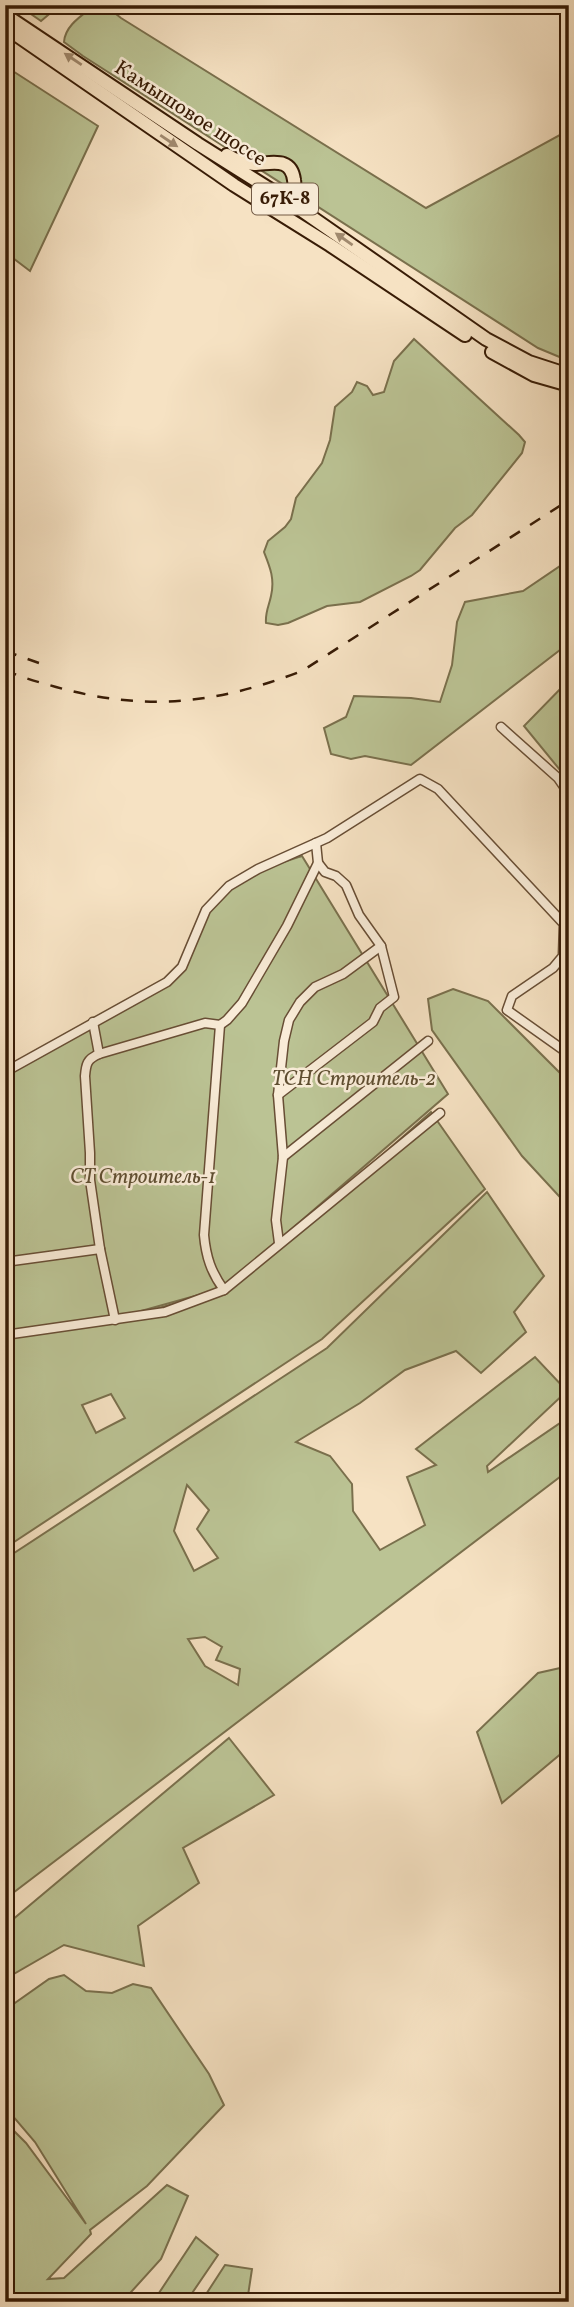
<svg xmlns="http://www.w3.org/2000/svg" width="574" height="2307" font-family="Vollkorn,serif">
<rect width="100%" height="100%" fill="#f6e2c3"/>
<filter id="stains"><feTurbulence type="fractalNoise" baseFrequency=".00286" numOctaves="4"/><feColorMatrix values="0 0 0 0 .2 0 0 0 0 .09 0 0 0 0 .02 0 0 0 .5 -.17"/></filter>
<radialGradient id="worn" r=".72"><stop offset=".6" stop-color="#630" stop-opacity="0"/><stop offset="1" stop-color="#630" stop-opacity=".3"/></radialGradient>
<g fill="#bbc394" stroke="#7a704d" stroke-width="2" fill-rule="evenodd">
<path d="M18,5H60L41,21Z"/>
<path d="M95,5H121L116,14L121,18L426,208L569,130V361L538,348L83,56L64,42C65,25 83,15 95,5Z"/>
<path d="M5,66L98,126L30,271L5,252Z"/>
<path d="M414,339L519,435L525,442L522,453L472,515L455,528L420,570L411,576L360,602L327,606L288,623L278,625L266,623C265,612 269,606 271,596C275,579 270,567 264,552L268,541L285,527L291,519L296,498L322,463L330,440L335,407L352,392L357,382L367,386L373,395L384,392L394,361Z"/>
<path d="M569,560V643L411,765L365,756L351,759L331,754L324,728L346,717L354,696L411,698L440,702L452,665L457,622L465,602L523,591Z"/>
<path d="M569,680V781L524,726Z"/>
<path d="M302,856L448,1094L280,1239L277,1220L285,1159L280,1096L285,1042L290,1022L301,1003L317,988L313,985C282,1019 277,1051 276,1096C276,1117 283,1139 281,1161C279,1191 272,1211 277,1242L220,1289L116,1318L5,1334V1075L92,1025L98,1056L205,1025C211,1026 218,1027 223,1025C238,1019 260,978 267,964C255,978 239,1014 222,1021C217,1024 211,1022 205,1021L100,1052L94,1023C123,1008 159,994 181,970C195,955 195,929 207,912C228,879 268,867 302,856Z"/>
<path d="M453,989L488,1001L569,1082V1207L522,1156L432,1030L428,999Z"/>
<path d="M431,1112L485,1189L322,1339L5,1548V1336L115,1320L224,1290L286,1240ZM111,1394L125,1418L96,1433L82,1405Z"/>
<path d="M487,1192L544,1276L514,1312L526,1332L481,1373L456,1351L405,1370L360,1403L296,1442L330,1456L352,1484L353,1511L380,1550L425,1525L407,1477L436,1465L416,1449L535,1357L567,1391L487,1466L488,1472L569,1417V1470L5,1899V1559L327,1348ZM187,1485L209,1510L197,1529L218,1558L194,1571L174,1531ZM205,1637L222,1647L216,1660L240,1669L238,1685L205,1666L188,1639Z"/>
<path d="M569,1666V1747L502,1803L477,1732L538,1673Z"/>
<path d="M229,1738L274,1795L183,1848L199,1883L138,1926L144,1966L64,1945L5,1979V1926Z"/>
<path d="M64,1975L86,1991L112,1993L133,1984L151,1988L209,2074L224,2105L147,2186L90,2230L91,2234L48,2279L64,2278L167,2185L188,2196L161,2259L122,2302H5V2122L26,2143L86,2224L35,2142L5,2107V2010L49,1979Z"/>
<path d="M196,2237L218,2255L186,2302H153Z"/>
<path d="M225,2265L252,2269L247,2302H201Z"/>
</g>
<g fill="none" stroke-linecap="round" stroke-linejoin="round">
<defs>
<g id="street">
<path d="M501,727L558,778L569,794"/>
<path d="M93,1022L99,1054"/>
<path d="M220,1025L204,1235C206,1257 211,1272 224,1290"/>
<path d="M5,1072L167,982L182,967L206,910L229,886L258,869L327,838L420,779L438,789L564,924L563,956L553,968L512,996L507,1010L569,1054"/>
<path d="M278,1095L373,1022L380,1008L394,997L381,946L359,915L346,885L336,876L325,872L318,863"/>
<path d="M283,1157L428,1041"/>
<path d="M279,1243L276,1220L283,1157L278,1095L284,1041L289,1020L300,1002L315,987L343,974L381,946"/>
<path d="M5,1262L100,1249"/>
<path d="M115,1320L100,1249L90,1180V1153L85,1076C86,1064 87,1059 99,1054L205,1023L220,1025L227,1020L242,1003L287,926L318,863L316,843"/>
<path d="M5,1335L165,1312L224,1290L440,1113"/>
</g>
<g id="primary">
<path d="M5,15L198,144L287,200L486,339L529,362L569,375"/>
<path d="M5,27L234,185L330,245L465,335"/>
<path d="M227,155C234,160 245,164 254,164C271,164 291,156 294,180C296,190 290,198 281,203"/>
<path d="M492,352L534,375L569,385"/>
</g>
</defs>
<use href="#street" stroke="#684e35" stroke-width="11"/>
<use href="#primary" stroke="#381c06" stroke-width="16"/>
<use href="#street" stroke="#f9ecd8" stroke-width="8"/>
<use href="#primary" stroke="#f6e2c3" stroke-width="12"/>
<g stroke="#381c06" stroke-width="2.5" stroke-dasharray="12 12" stroke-linecap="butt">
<path d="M5,651L39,663"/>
<path d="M5,670C22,678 39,682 56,687C146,712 216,704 302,671L569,500"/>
</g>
</g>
<defs><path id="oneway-solid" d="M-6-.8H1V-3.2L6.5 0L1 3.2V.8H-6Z" transform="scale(1.75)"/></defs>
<g fill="#a0896e">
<use href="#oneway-solid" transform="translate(73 59) rotate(-146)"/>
<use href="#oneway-solid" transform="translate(169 141) rotate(34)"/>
<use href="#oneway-solid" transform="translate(344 239) rotate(-145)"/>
</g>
<g text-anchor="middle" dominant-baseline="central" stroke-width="5" stroke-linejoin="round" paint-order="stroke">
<rect fill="#f9ecd8" stroke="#725a45" stroke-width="2" x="252" y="183.5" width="66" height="31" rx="5"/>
<g font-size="19" font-weight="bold" fill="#381c06">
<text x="285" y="199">67К-8</text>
</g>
<g font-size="21" fill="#381c06" stroke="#f9ecd8">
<text transform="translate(190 114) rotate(33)">Камышовое шоссе</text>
</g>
<g font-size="21" font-style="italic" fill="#5f4e31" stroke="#f9ecd8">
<text x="354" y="1079">ТСН Строитель-2</text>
<text x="143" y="1177">СТ Строитель-1</text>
</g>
</g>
<rect width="574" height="2307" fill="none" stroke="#f6e2c3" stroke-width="28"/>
<rect x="7" y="7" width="560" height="2293" fill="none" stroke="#381c06" stroke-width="3.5"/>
<rect x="14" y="14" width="546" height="2279" fill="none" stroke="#381c06" stroke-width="2"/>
<rect width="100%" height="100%" filter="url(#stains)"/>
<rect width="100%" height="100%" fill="url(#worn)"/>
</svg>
